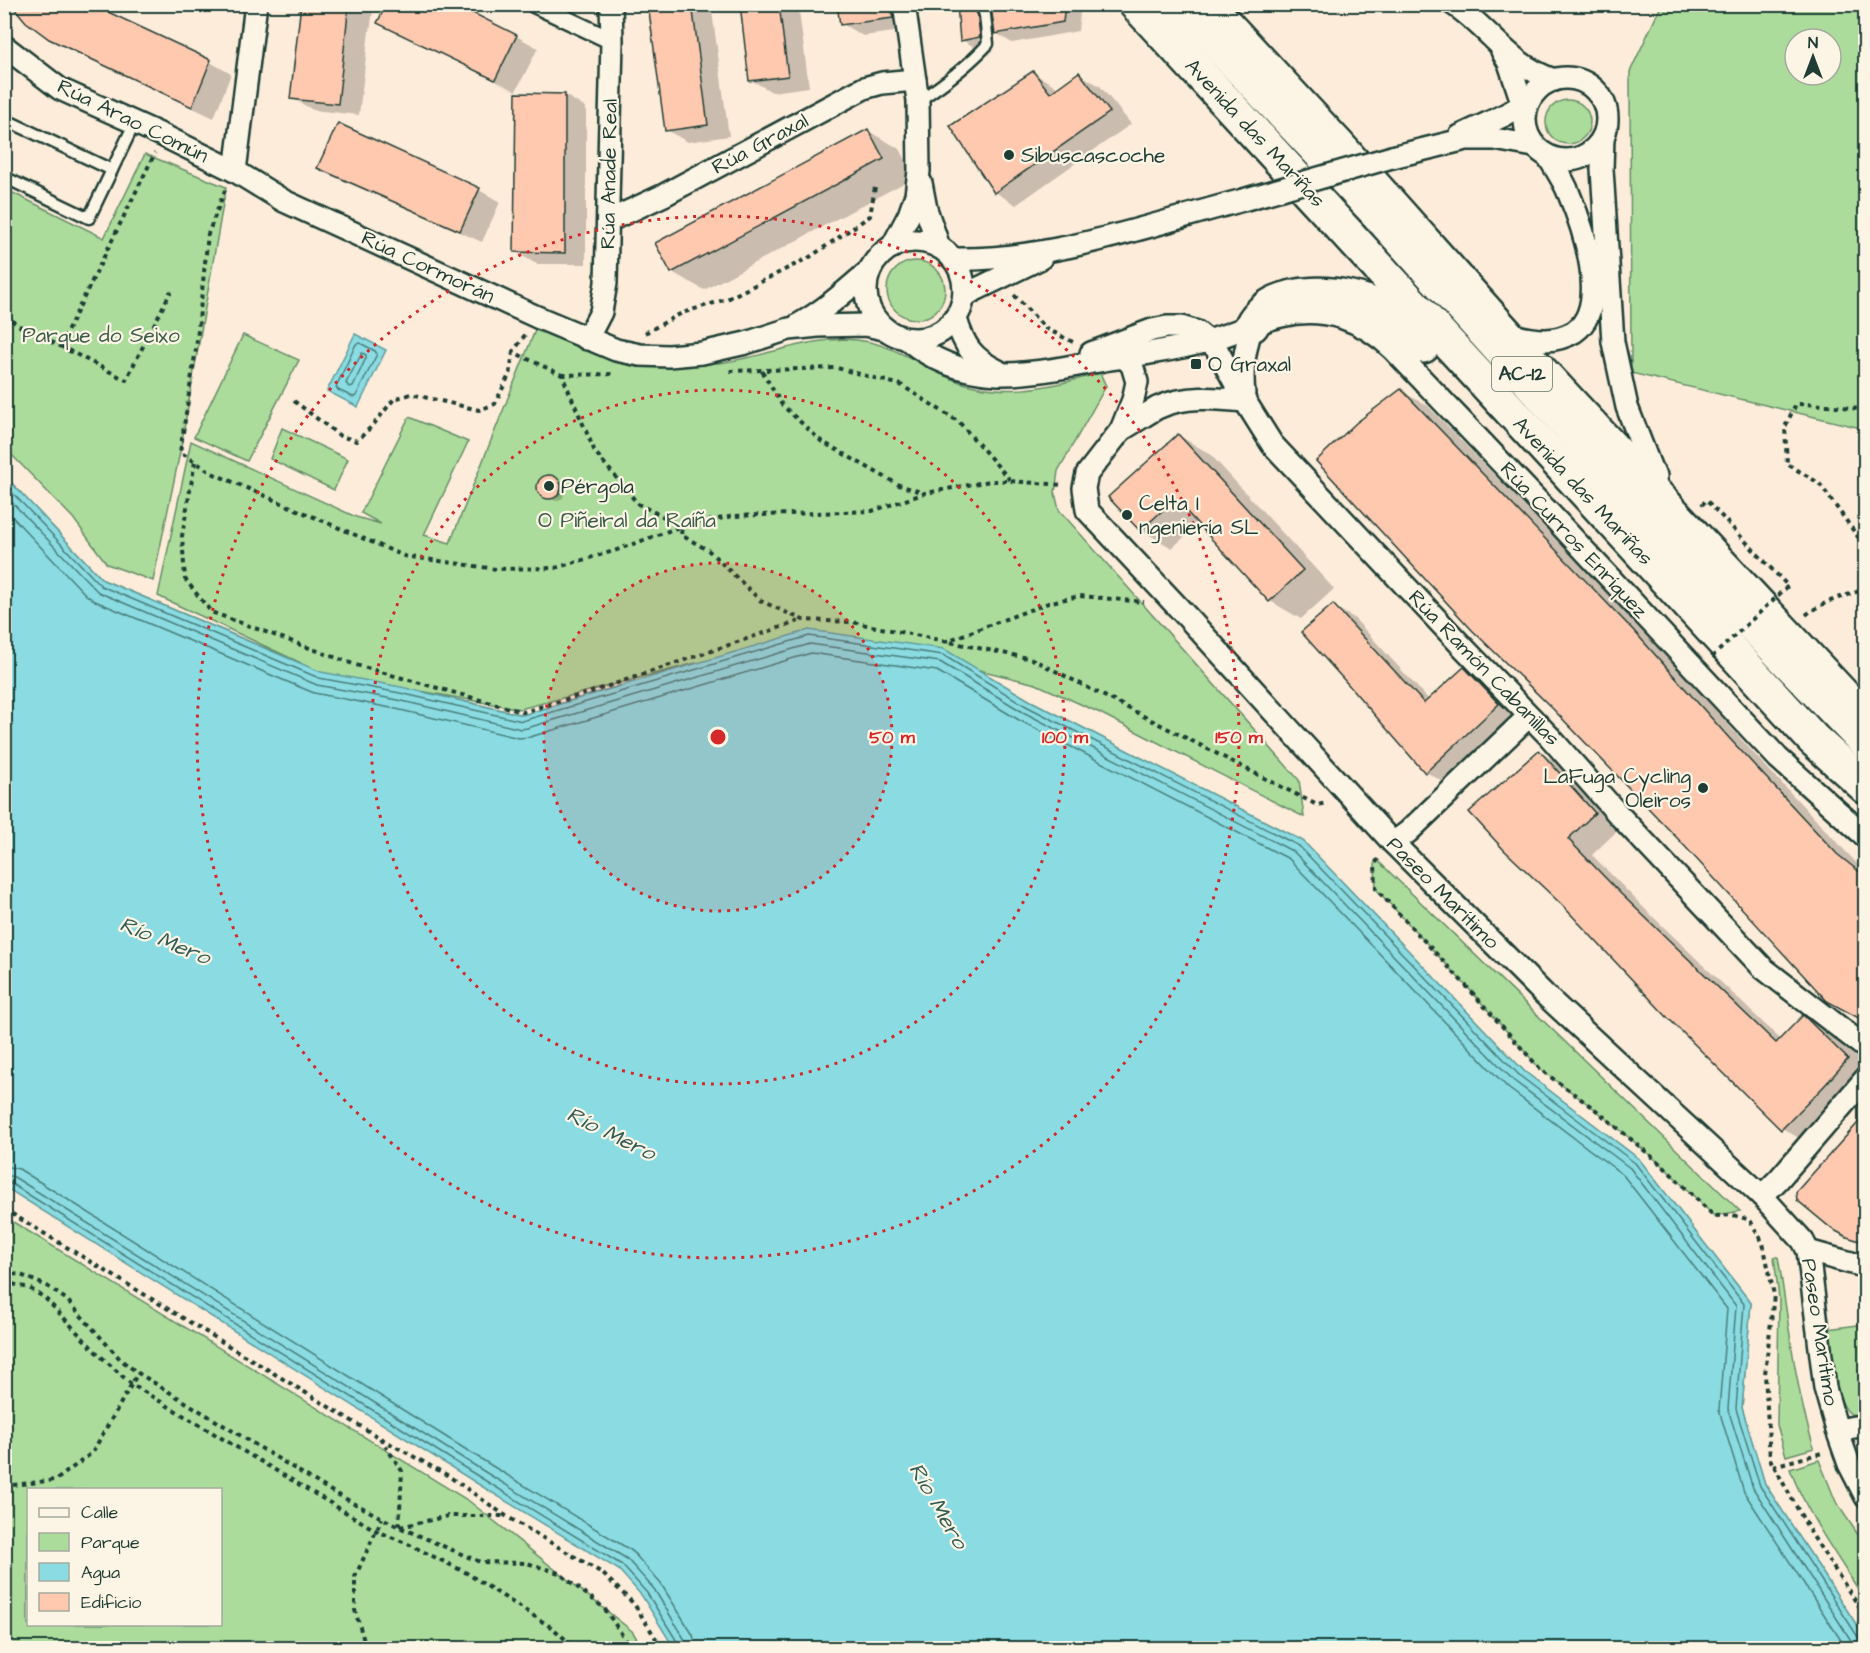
<svg xmlns="http://www.w3.org/2000/svg" width="1870" height="1653" font-family="'Architects Daughter',sans-serif">
<rect width="100%" height="100%" fill="#fdecda"/>
<filter id="ink" filterUnits="userSpaceOnUse"><feTurbulence type="fractalNoise" baseFrequency=".0167" numOctaves="2"/><feDisplacementMap in="SourceGraphic" scale="12" xChannelSelector="R" yChannelSelector="G"/><feConvolveMatrix kernelMatrix="1 2 1 2 8 2 1 2 1" color-interpolation-filters="sRGB"/></filter>
<g filter="url(#ink)">
<g fill="#acdc9c" stroke="#668c68" stroke-width="1.5" fill-rule="evenodd">
<path d="M1662,4L1865,5V429L1631,373L1630,72ZM1795,39H1831V75H1795Z"/>
<circle cx="1568" cy="122" r="22"/>
<path d="M145,154L226,187L180,452L153,581L107,564L73,518L11,454L4,450L5,189L104,238Z"/>
<circle cx="916" cy="290" r="29"/>
<path d="M536,328C563,336 589,344 615,353C628,357 641,362 654,365C667,367 704,364 718,363C765,358 809,335 857,340C889,343 916,362 945,376C996,400 1049,388 1100,373L1106,386L1058,471L1055,493L1059,510L1299,780L1304,817L1098,712L1036,684L979,670L1029,700L1303,841L1524,1071L1639,1159L1751,1303L1742,1408L1765,1484L1865,1638V1648L175,759L4,475L103,580L301,663L158,596L191,441L356,517L381,524L361,513L409,417L468,442L424,535L450,543ZM696,663L523,715L420,691L520,709Z"/>
<path d="M243,335L299,360L247,461L194,437Z"/>
<path d="M282,428L348,459L334,490L270,459Z"/>
<path d="M1377,860L1740,1211L1714,1216L1663,1166L1596,1110L1541,1070L1470,990L1376,889L1375,864Z"/>
<path d="M5,1217L469,1501L632,1631L643,1648H5ZM28,1490H220V1624H28Z"/>
<path d="M1774,1257H1778C1789,1321 1794,1385 1814,1448L1786,1456L1777,1425L1779,1299Z"/>
<path d="M1865,1324V1415C1861,1415 1856,1416 1851,1414C1835,1406 1831,1347 1828,1329Z"/>
<path d="M1819,1460L1836,1502L1865,1545V1600C1838,1557 1808,1517 1790,1469Z"/>
</g>
<g fill="#8adce2" stroke="#5f9c9c" stroke-width="1.5">
<path d="M355,334L386,350L358,407L327,391Z"/>
<path d="M4,475L103,580L321,672L401,687L523,715L809,630L944,649L1029,700L1303,841L1524,1071L1639,1159L1751,1303L1742,1408L1765,1484L1865,1638V1648H674L642,1596L619,1570L478,1484L5,1187Z"/>
</g>
<g fill="#0003" fill-rule="evenodd">
<path d="M303,4H374L370,31H369L359,115L313,110L292,98Z"/>
<path d="M649,4H711L729,136L688,142L666,130Z"/>
<path d="M742,4H798L809,87L772,92L751,80Z"/>
<path d="M839,4H899L902,31L863,36L842,24Z"/>
<path d="M959,4H1081L1078,31L1012,43L994,32L995,46L978,49L962,40ZM992,8L996,29H994L989,13Z"/>
<path d="M379,23L516,36L538,48L516,91L401,35Z"/>
<path d="M50,38L210,62L231,74L214,118L73,51Z"/>
<path d="M1033,73L1054,85L1058,89L1079,74L1100,86L1131,124L1016,205L995,192Z"/>
<path d="M565,95L586,108V264H537L515,252Z"/>
<path d="M868,131L900,149L915,177L704,290L672,272Z"/>
<path d="M319,167L479,190L500,202L482,242L340,179Z"/>
<path d="M1401,391L1428,406L1661,648L1756,756L1866,873V1021Z"/>
<path d="M1178,435L1210,454L1334,589L1301,619L1270,601L1199,524L1172,548L1141,530Z"/>
<path d="M548,476L562,482L565,488L563,498L556,501L541,495L539,488L541,480Z"/>
<path d="M1333,606L1354,618L1429,700L1464,668L1485,681L1520,717L1447,784L1426,772Z"/>
<path d="M1539,752L1564,766L1620,828L1592,855L1647,911L1781,1040L1803,1017L1829,1032L1866,1067V1083L1807,1143L1782,1128L1563,904Z"/>
<path d="M1866,1115V1247L1833,1228L1798,1193Z"/>
</g>
<g fill="none" stroke-linecap="round" stroke-linejoin="round">
<g stroke="#4a7d7a" stroke-width="1.5">
<path d="M360,343L375,351L377,354L356,396L353,397L338,390L336,387L356,344Z"/>
<path d="M362,353L366,355V358L353,386L349,387L346,383Z"/>
<path d="M4,484L101,586L319,678L400,693L522,721L809,636L943,655L1026,706L1299,846L1520,1076L1635,1163L1744,1304L1736,1409L1760,1486L1858,1637L1866,1640"/>
<path d="M4,494L98,592L317,685L398,700L521,729L527,728L810,644L940,662L1023,712L1294,852L1514,1081L1630,1168L1736,1306L1728,1409L1753,1488L1852,1642L1857,1646L1866,1648"/>
<path d="M4,508L86,595L95,601L314,693L396,709L519,738L530,737L811,653L937,671L1019,720L1289,859L1508,1088L1623,1175L1727,1309L1719,1410L1744,1492L1846,1648"/>
<path d="M4,1166L19,1169L489,1464L632,1551L661,1584L693,1635L696,1648"/>
<path d="M4,1175L14,1177L485,1472L627,1559L654,1589L685,1640L687,1648"/>
<path d="M4,1182L10,1183L481,1478L622,1565L647,1593L678,1643L679,1648"/>
</g>
</g>
<g fill="#ffc9b0" stroke="#1f3d34" stroke-width="1.5">
<path d="M11,4H91L211,60L192,107L49,39L26,22Z"/>
<path d="M301,4H349L338,104L290,99Z"/>
<path d="M387,4H455L517,35L495,80L377,23Z"/>
<path d="M648,4H692L708,125L665,131Z"/>
<path d="M740,4H779L788,76L749,81Z"/>
<path d="M837,4H891L893,18L840,25Z"/>
<path d="M957,4H974L978,17L980,37L960,41Z"/>
<path d="M989,4H1065L1063,22L995,34L992,14Z"/>
<path d="M1033,71L1050,93L1079,72L1110,112L994,193L950,126Z"/>
<path d="M516,93L565,94V253L514,252Z"/>
<path d="M338,123L480,188L460,231L317,168Z"/>
<path d="M868,129L884,159L671,273L655,243Z"/>
<path d="M1401,389L1634,631L1730,739L1837,854L1866,877V1022L1827,1001L1679,840L1553,709L1472,630L1316,461L1356,423Z"/>
<path d="M1178,434L1303,570L1269,602L1175,499L1140,531L1108,497Z"/>
<circle cx="549" cy="487" r="12"/>
<path d="M1333,604L1424,703L1464,667L1499,704L1425,773L1346,682L1301,632Z"/>
<path d="M1539,750L1595,813L1568,839L1621,894L1776,1043L1803,1015L1848,1059L1825,1085L1781,1130L1668,1018L1562,905L1504,850L1469,812Z"/>
<path d="M1866,1114V1243L1847,1237L1832,1229L1797,1200L1796,1192Z"/>
</g>
<g fill="none" stroke-linecap="round" stroke-linejoin="round">
<defs>
<g id="service">
<path d="M918,101C944,84 967,67 988,44L985,15L981,4"/>
<path d="M4,119L112,170"/>
<path d="M4,177L89,218L135,122"/>
</g>
<path id="pedestrian" d="M534,4L612,41"/>
<g id="minor">
<path d="M1215,4L1343,142L1516,336L1866,711"/>
<path d="M1453,4C1491,29 1507,64 1554,80"/>
<path d="M4,46L60,89L164,136L235,171L284,201L537,317L616,350L640,355L669,356L702,353L746,343L789,329L818,326L866,325L884,329"/>
<path d="M1502,51L1509,63L1525,111"/>
<circle cx="1566" cy="119" r="41"/>
<path d="M1460,136L1505,115L1529,101"/>
<path d="M1603,137L1602,169L1613,342L1627,407L1651,469L1656,476"/>
<path d="M1392,157L1466,139H1494L1534,146"/>
<path d="M235,171L256,4"/>
<path d="M921,183L926,209L939,247"/>
<path d="M608,221L664,195L864,88L882,83L915,80"/>
<circle cx="915" cy="290" r="49"/>
<path d="M892,247L909,215L916,195L919,171L918,101L904,4"/>
<path d="M953,259C1051,261 1149,225 1243,200"/>
<path d="M964,297L971,292L1041,258"/>
<path d="M956,319C964,346 972,358 998,371"/>
<path d="M798,325C825,310 847,290 870,270"/>
<path d="M1516,336C1537,341 1555,343 1574,332C1611,307 1583,227 1569,194C1564,181 1556,169 1549,158"/>
<path d="M587,339L601,312L606,283L612,41L611,4"/>
<path d="M908,340C970,391 1033,373 1104,360C1139,355 1174,350 1208,341C1232,334 1256,322 1281,316C1324,305 1363,320 1394,350L1554,518L1778,758L1866,837"/>
<path d="M1091,353L1152,330L1167,327H1181L1197,332L1208,341L1216,348L1245,401L1272,444L1460,644L1549,736L1618,814L1763,968L1866,1048"/>
<path d="M1124,357L1132,365L1137,382L1133,400L1121,430L1087,474L1084,488L1087,510L1190,620L1393,843L1545,995L1762,1196L1803,1241L1808,1251L1825,1388L1837,1430L1849,1464L1866,1497"/>
<path d="M1244,394C1241,368 1245,350 1252,325"/>
<path d="M1121,430C1133,423 1145,415 1157,408C1184,395 1216,398 1245,401"/>
<path d="M1393,843L1408,832L1529,716"/>
<path d="M1762,1196L1779,1179L1866,1078"/>
<path d="M1808,1251L1866,1267"/>
<path d="M1837,1430L1866,1425"/>
</g>
<g id="trunk">
<path d="M1136,4L1813,739L1866,787"/>
<path d="M1179,4L1375,211L1689,559L1866,743"/>
<path d="M1252,325C1274,284 1346,290 1382,309C1398,318 1411,333 1423,346"/>
</g>
</defs>
<use href="#service" stroke="#1f3d34" stroke-width="15"/>
<use href="#pedestrian" stroke="#1f3d34" stroke-width="21"/>
<use href="#minor" stroke="#1f3d34" stroke-width="26"/>
<use href="#trunk" stroke="#1f3d34" stroke-width="38"/>
<g stroke="#1f3d34" stroke-width="4" stroke-dasharray="4.5 4.5" stroke-linecap="butt">
<path d="M225,190L208,234L196,349L180,452L212,473L404,556L496,569L555,568L614,551L682,526L734,516L872,511L926,493L990,481H1010L1063,485"/>
<path d="M1014,295L1045,328L1073,342"/>
<path d="M4,315L24,329L60,346L155,153"/>
<path d="M645,333L682,313L727,299L810,257L870,216L875,187"/>
<path d="M525,335L513,352L562,375L595,452L638,504L682,526L681,535L708,550L761,601L803,620L852,622L1032,659L1317,805L1327,803"/>
<path d="M60,346L126,380L171,291"/>
<path d="M730,371L837,368L901,385L959,422L1010,480"/>
<path d="M762,371L782,405L821,441L899,485L924,493"/>
<path d="M562,375L614,374"/>
<path d="M294,401L340,436L357,441L374,424L394,399L411,394L479,410L495,404L510,373L513,352"/>
<path d="M1866,410L1828,405L1796,404L1785,427L1787,464L1819,483L1866,548"/>
<path d="M195,462L182,536L185,579L211,612L356,665L523,712L588,693L802,620"/>
<path d="M1702,505L1706,500L1788,586"/>
<path d="M1806,615C1823,601 1845,596 1866,589"/>
<path d="M944,642L1051,602L1080,596L1144,602"/>
<path d="M1378,859L1375,864L1376,889L1470,990L1541,1070L1596,1110L1663,1166L1714,1216L1733,1215L1750,1220L1763,1243L1774,1295L1765,1374L1770,1459L1812,1535L1866,1617"/>
<path d="M4,1209L380,1438L447,1475L506,1516L602,1573L634,1604L662,1648"/>
<path d="M4,1273L21,1275L47,1286L67,1300L121,1360L138,1373L331,1491L399,1527L480,1562L527,1563L559,1573L604,1608L631,1648"/>
<path d="M4,1282L29,1288L45,1298L95,1351L131,1384L377,1531L408,1544L465,1572L554,1629L575,1648"/>
<path d="M380,1438L402,1471L399,1527"/>
<path d="M1773,1466L1822,1453"/>
<path d="M4,1486L56,1480L92,1453L138,1373"/>
<path d="M400,1527L448,1516H505"/>
<path d="M366,1648L355,1610V1577L382,1518"/>
</g>
<use href="#service" stroke="#fcf5e5" stroke-width="10"/>
<use href="#pedestrian" stroke="#fcf5e5" stroke-width="16"/>
<use href="#minor" stroke="#fcf5e5" stroke-width="21"/>
<use href="#trunk" stroke="#fcf5e5" stroke-width="33"/>
<defs>
<path id="minor-bridge" d="M1243,200L1392,157"/>
</defs>
<use href="#minor-bridge" stroke="#1f3d34" stroke-width="26" stroke-linecap="butt"/>
<path stroke="#1f3d34" stroke-width="4" stroke-dasharray="4.5 4.5" stroke-linecap="butt" d="M1712,657L1788,586"/>
<use href="#minor-bridge" stroke="#fcf5e5" stroke-width="21"/>
</g>
</g>
<circle cx="718" cy="737" r="174" fill="#d62828" fill-opacity=".12"/>
<g fill="none" stroke="#d62828" stroke-width="3" stroke-dasharray="3 6">
<circle cx="718" cy="737" r="174"/>
<circle cx="718" cy="737" r="347"/>
<circle cx="718" cy="737" r="521"/>
</g>
<g fill="#1f3d34" stroke="#fcf5e5" stroke-width="2">
<circle cx="1009" cy="155" r="6"/>
<rect x="1190" y="358" width="12" height="12" rx="3"/>
<circle cx="549" cy="486" r="6"/>
<circle cx="1127" cy="515" r="6"/>
<circle cx="1703" cy="788" r="6"/>
</g>
<g text-anchor="middle" dominant-baseline="central" stroke-width="4.5" stroke-linejoin="round" paint-order="stroke">
<rect fill="#fcf5e5" stroke="#617469" stroke-width="1.5" x="1492" y="357" width="60" height="34" rx="4.5"/>
<g font-size="20" font-weight="bold" fill="#1f3d34">
<text x="1522" y="374">AC-12</text>
</g>
<g font-size="21" fill="#1f3d34" stroke="#fcf5e5">
<text transform="translate(133 121) rotate(26)">Rúa Arao Común</text>
<text transform="translate(1255 133) rotate(47)">Avenida das Mariñas</text>
<text transform="translate(760 144) rotate(-28)">Rúa Graxal</text>
<text transform="translate(609 174) rotate(-89)">Rúa Anade Real</text>
<text transform="translate(428 267) rotate(25)">Rúa Cormorán</text>
<text transform="translate(1583 491) rotate(47)">Avenida das Mariñas</text>
<text transform="translate(1574 540) rotate(47)">Rúa Curros Enríquez</text>
<text transform="translate(1484 668) rotate(46)">Rúa Ramón Cabanillas</text>
<text transform="translate(1443 893) rotate(45)">Paseo Marítimo</text>
<text transform="translate(1820 1332) rotate(81)">Paseo Marítimo</text>
</g>
<g font-size="21" fill="#1f3d34" stroke="#fcf5e5" text-anchor="start">
<text x="1021" y="155">Sibuscascoche</text>
<text x="1208" y="364">O Graxal</text>
<text x="561" y="486">Pérgola</text>
<text x="1139" y="503">Celta I<tspan x="1139" dy="24">ngeniería SL</tspan></text>
<text x="1691" y="776" text-anchor="end">LaFuga Cycling<tspan x="1691" dy="24">Oleiros</tspan></text>
</g>
<g font-size="21" fill="#3b5d49" stroke="#fcf5e5">
<text x="101" y="335">Parque do Seixo</text>
<text x="627" y="520">O Piñeiral da Raíña</text>
</g>
<g font-size="22" font-style="italic" fill="#345d57" stroke="#fcf5e5">
<text transform="translate(165 941) rotate(22)">Río Mero</text>
<text transform="translate(611 1134) rotate(26)">Río Mero</text>
<text transform="translate(938 1506) rotate(60)">Río Mero</text>
</g>
</g>
<circle cx="718" cy="737" r="9" fill="#d62828" stroke="#fcf5e5" stroke-width="3"/>
<g font-size="18" text-anchor="middle" font-weight="bold" fill="#d62828" stroke="#fcf5e5" stroke-width="4.5" stroke-linejoin="round" paint-order="stroke">
<text x="892" y="743">50 m</text>
<text x="1065" y="743">100 m</text>
<text x="1239" y="743">150 m</text>
</g>
<rect width="1870" height="1653" fill="none" stroke="#fcf5e5" stroke-width="24"/>
<rect x="12" y="12" width="1846" height="1629" fill="none" stroke="#1f3d34" stroke-width="2" filter="url(#ink)"/>
<rect x="27" y="1488" width="195" height="138" fill="#fcf5e5" stroke="#a4ab9e" stroke-width="1.5"/>
<rect x="39" y="1508" width="30" height="9" fill="#fcf5e5" stroke="#a4ab9e" stroke-width="1.5"/>
<text x="81" y="1518" font-size="18" fill="#1f3d34">Calle</text>
<rect x="39" y="1533" width="30" height="18" fill="#acdc9c" stroke="#a4ab9e" stroke-width="1.5"/>
<text x="81" y="1548" font-size="18" fill="#1f3d34">Parque</text>
<rect x="39" y="1563" width="30" height="18" fill="#8adce2" stroke="#a4ab9e" stroke-width="1.5"/>
<text x="81" y="1578" font-size="18" fill="#1f3d34">Agua</text>
<rect x="39" y="1593" width="30" height="18" fill="#ffc9b0" stroke="#a4ab9e" stroke-width="1.5"/>
<text x="81" y="1608" font-size="18" fill="#1f3d34">Edificio</text>
<g transform="translate(1813 57)"><circle r="28" fill="#fcf5e5" stroke="#a4ab9e" stroke-width="1.5"/>
<path d="M0-4.5L10 22L0 15L-10 22Z" fill="#1f3d34"/>
<text y="-9" font-size="16" font-weight="bold" text-anchor="middle" fill="#1f3d34">N</text>
</g>
</svg>
